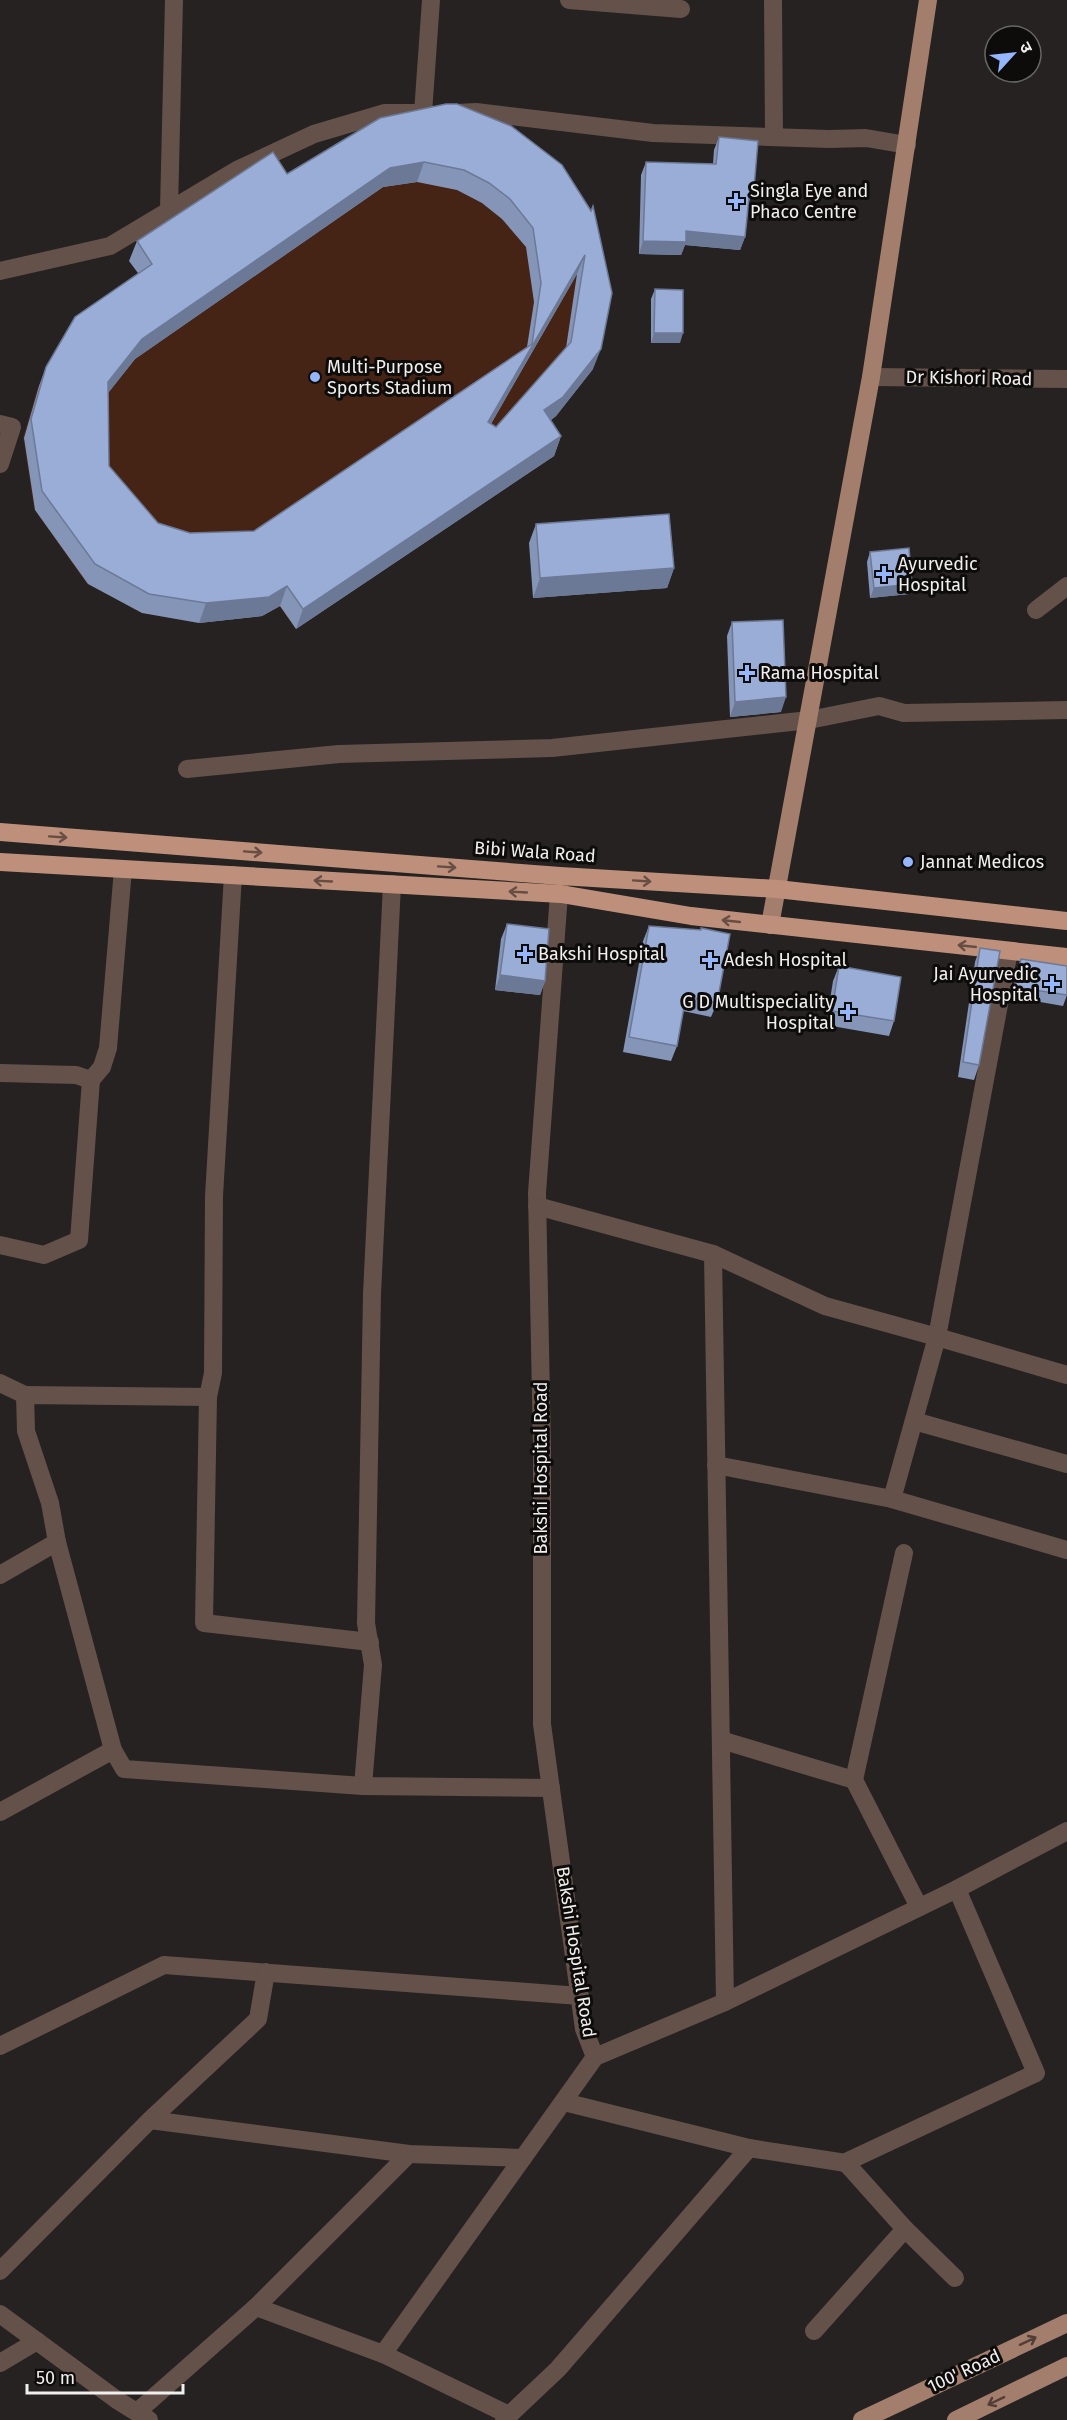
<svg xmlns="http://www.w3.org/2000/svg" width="1067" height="2420" font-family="'Fira Sans','Noto Sans Devanagari',sans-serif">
<rect width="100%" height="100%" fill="#252221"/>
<path fill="#452415" d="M372,137L589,239L556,416L537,429L554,456L296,629L279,606L262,616L199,623L142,613L86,583L34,509L23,437L38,386L67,336L144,283L129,260L264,170L279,192Z"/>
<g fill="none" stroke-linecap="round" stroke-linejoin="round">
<g stroke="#645149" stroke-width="18">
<path d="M569,0L681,9"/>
<path d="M773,0L774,137"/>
<path d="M423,113L431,0"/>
<path d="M456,113L476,112L653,133L829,139L866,138L907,145"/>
<path d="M169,209L174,0"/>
<path d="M0,271L110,246L237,170L314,134L385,113H428"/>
<path d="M871,377L1067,379"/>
<path d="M0,424L12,427L0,464"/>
<path d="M1036,610L1067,586"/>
<path d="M187,769L339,754L552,748L809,720L879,706L904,713L1067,710"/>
<path d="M233,875L214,1196L213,1373L208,1397L204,1623L370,1642"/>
<path d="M560,880L537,1193L542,1449V1724L584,2029L595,2057"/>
<path d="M1009,951L937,1337L1067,1375"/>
<path d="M0,1073L76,1075L91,1080L102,1067L108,1048L123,869"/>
<path d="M537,1206L713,1254"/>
<path d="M0,1245L44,1255L79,1240L91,1080"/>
<path d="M0,1383L25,1395"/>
<path d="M914,1421L1067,1464"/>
<path d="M716,1465L892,1499"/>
<path d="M57,1542L50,1503L26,1431L25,1395L208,1397"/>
<path d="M0,1575L57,1542L113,1750"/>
<path d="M721,1740L854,1780L919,1907"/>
<path d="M854,1780L904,1553"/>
<path d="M363,1786L373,1665L366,1623L372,1294L392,884"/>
<path d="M0,1812L113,1750L124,1769L363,1786L551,1788"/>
<path d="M725,2002L713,1254L825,1306L937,1337L892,1499L1067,1550"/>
<path d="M0,2046L164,1965L580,1996"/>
<path d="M564,2102L749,2148L846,2163L905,2229L955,2278"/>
<path d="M150,2120L258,2019L266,1972"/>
<path d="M844,2163L1036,2073L957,1889"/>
<path d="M0,2271L150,2120L409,2154L523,2158"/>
<path d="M256,2307L383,2354L509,2415"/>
<path d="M0,2314L117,2400L149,2420"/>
<path d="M814,2331L905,2229"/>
<path d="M383,2354L595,2057L725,2002L957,1889L1067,1831"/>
<path d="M0,2363L37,2341"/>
<path d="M137,2412L256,2307L409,2154"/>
<path d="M504,2420L558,2369L749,2148"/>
</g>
<g stroke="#a47e6d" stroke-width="18">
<path d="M770,925L871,377L928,0"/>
<path d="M862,2420L1067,2323"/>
<path d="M956,2420L1067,2366"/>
</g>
<g stroke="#be907b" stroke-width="18">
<path d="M0,832L560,876L777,889L1067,921"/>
<path d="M0,862L561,894L691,916L1067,957"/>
</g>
</g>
<g fill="#8495b8" fill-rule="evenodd">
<path d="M380,118L591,211L593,369L556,416L551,420L561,436L554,456L296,629L280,606L262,616L199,623L142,613L88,584L35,510L24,438L39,386L46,367L138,273L129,261L137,241L287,174ZM417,182L457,190L482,203L502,219L526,247L534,302L527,347L254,531L190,533L158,523L109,466L108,393L135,359L383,187ZM577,274L566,348L496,427L491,424Z"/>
<path d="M719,137L754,188L749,201L745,237L740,250L685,245L681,255L639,254L641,175L646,162L713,164L714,150Z"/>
<path d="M655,289L680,343H651V299Z"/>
<path d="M536,524L674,568L667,588L533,598L529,543Z"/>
<path d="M870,552L909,594L870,598L867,562Z"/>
<path d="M732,622L781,712L730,717L727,636Z"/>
<path d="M507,924L545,981L540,995L495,990L501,939Z"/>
<path d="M649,926L717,1003L711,1017L683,1011L677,1046L671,1061L623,1052L643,941Z"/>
<path d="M980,948L979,1065L974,1080L958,1077L975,962Z"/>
<path d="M1021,959L1067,995L1063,1006L1012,997L1017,969Z"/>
<path d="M839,966L894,1021L889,1036L826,1025L833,981Z"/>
</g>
<g fill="#6c7996">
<path d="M424,162L417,182L383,187L135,359L101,402L108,382L142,339L390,168Z"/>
<path d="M750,188H754L749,201L745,200Z"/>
<path d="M686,231L745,237L740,250L685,245L681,255L639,254L643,241Z"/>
<path d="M585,255L577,274L481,441L488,422Z"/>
<path d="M654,333H683L680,343H651Z"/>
<path d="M601,349L593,369L556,416L537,429L544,410Z"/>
<path d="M561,436L554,456L296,629L303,609Z"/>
<path d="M674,568L667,588L533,598L540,578Z"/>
<path d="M912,584L909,594L870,598L874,588Z"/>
<path d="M287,586L280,606L262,616L199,623L206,603Z"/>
<path d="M786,697L781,712L730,717L735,702Z"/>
<path d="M500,975L545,981L540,995L495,990Z"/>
</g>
<g fill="#9aadd6" stroke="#6c7996" stroke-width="1.5" fill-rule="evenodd">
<path d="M446,104H457L511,126L562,165L591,211L593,206L612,293L601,349L563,397L544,410L561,436L303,609L287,586L269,597L206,603L149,594L95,564L42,491L31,419L46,367L75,317L152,264L137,241L273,152L287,174L380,118ZM424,162L464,170L489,183L510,199L533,228L541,283L532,344L254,531L190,533L158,523L109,466L108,382L142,339L390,168ZM585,255L571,342L496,427L488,422Z"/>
<path d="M719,137L758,141L754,188H750L745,237L686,231V242L643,241L646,162L716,164Z"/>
<path d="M655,289L683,290V333H654Z"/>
<path d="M669,514L674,568L540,578L536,524Z"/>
<path d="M909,548L912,584L874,588L870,552Z"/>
<path d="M783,620L786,697L735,702L732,622Z"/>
<path d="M507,924L549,929L545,981L500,975Z"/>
<path d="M649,926L701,930V928L730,934L717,1003L686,996L677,1046L629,1037Z"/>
<path d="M980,948L1000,951L979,1065L963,1062Z"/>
<path d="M1021,959L1067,966V995L1015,987Z"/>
<path d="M839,966L901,977L894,1021L832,1011Z"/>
</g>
<defs><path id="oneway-shaft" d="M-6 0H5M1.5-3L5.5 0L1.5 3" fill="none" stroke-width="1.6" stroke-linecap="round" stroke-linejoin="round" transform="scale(1.5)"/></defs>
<g stroke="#664e43">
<use href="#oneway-shaft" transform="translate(58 837) rotate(4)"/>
<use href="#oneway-shaft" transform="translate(253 852) rotate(4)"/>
<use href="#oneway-shaft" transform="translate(447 867) rotate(4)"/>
<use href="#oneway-shaft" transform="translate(323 881) rotate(-177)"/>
<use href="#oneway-shaft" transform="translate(642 881) rotate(4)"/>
<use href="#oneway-shaft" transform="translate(518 892) rotate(-177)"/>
<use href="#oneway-shaft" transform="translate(731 921) rotate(-174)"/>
<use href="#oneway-shaft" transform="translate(967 946) rotate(-174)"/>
</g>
<g stroke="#513f37">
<use href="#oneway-shaft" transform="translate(1028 2341) rotate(-25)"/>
<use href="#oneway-shaft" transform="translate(996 2401) rotate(154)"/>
</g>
<g fill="#95b6fd" stroke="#0d0c0b" stroke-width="2">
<path d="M733 192h6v6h6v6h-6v6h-6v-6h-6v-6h6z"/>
<circle cx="315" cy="377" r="6"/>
<path d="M881 565h6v6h6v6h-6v6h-6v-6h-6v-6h6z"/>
<path d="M744 664h6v6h6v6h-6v6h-6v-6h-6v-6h6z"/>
<circle cx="908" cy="862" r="6"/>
<path d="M522 945h6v6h6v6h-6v6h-6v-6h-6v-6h6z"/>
<path d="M707 951h6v6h6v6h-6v6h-6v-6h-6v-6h6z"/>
<path d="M1049 975h6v6h6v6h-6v6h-6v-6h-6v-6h6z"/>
<path d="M845 1003h6v6h6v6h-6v6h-6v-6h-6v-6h6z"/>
</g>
<g text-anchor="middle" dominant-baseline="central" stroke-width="6" stroke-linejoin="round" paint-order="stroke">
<g font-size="18" fill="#f1efee" stroke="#0d0c0b" text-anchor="start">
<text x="750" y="191">Singla Eye and<tspan x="750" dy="21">Phaco Centre</tspan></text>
<text x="327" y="367">Multi-Purpose<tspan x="327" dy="21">Sports Stadium</tspan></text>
<text x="898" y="564">Ayurvedic<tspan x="898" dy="21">Hospital</tspan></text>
<text x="760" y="673">Rama Hospital</text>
<text x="920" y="862">Jannat Medicos</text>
<text x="538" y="954">Bakshi Hospital</text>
<text x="724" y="960">Adesh Hospital</text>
<text x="1038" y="974" text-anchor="end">Jai Ayurvedic<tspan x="1038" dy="21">Hospital</tspan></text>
<text x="834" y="1002" text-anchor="end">G D Multispeciality<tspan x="834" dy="21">Hospital</tspan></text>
</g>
<g font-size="18" fill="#f1efee" stroke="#0d0c0b">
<text transform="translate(969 378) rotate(1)">Dr Kishori Road</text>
<text transform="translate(535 852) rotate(4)">Bibi Wala Road</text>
<text transform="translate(541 1468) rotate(-90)">Bakshi Hospital Road</text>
<text transform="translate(576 1952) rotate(81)">Bakshi Hospital Road</text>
<text transform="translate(964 2371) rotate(-25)">100' Road</text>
</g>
</g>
<g transform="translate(1013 54) rotate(63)"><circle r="28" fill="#0d0c0b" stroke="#686766" stroke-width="1.5"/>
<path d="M0-4.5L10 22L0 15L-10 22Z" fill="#95b6fd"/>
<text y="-9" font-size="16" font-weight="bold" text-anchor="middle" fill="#f1efee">उ</text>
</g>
<path d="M27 2384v9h156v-9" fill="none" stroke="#f1efee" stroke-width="3"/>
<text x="36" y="2384" font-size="18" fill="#f1efee" stroke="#0d0c0b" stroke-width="4.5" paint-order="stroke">50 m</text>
</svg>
